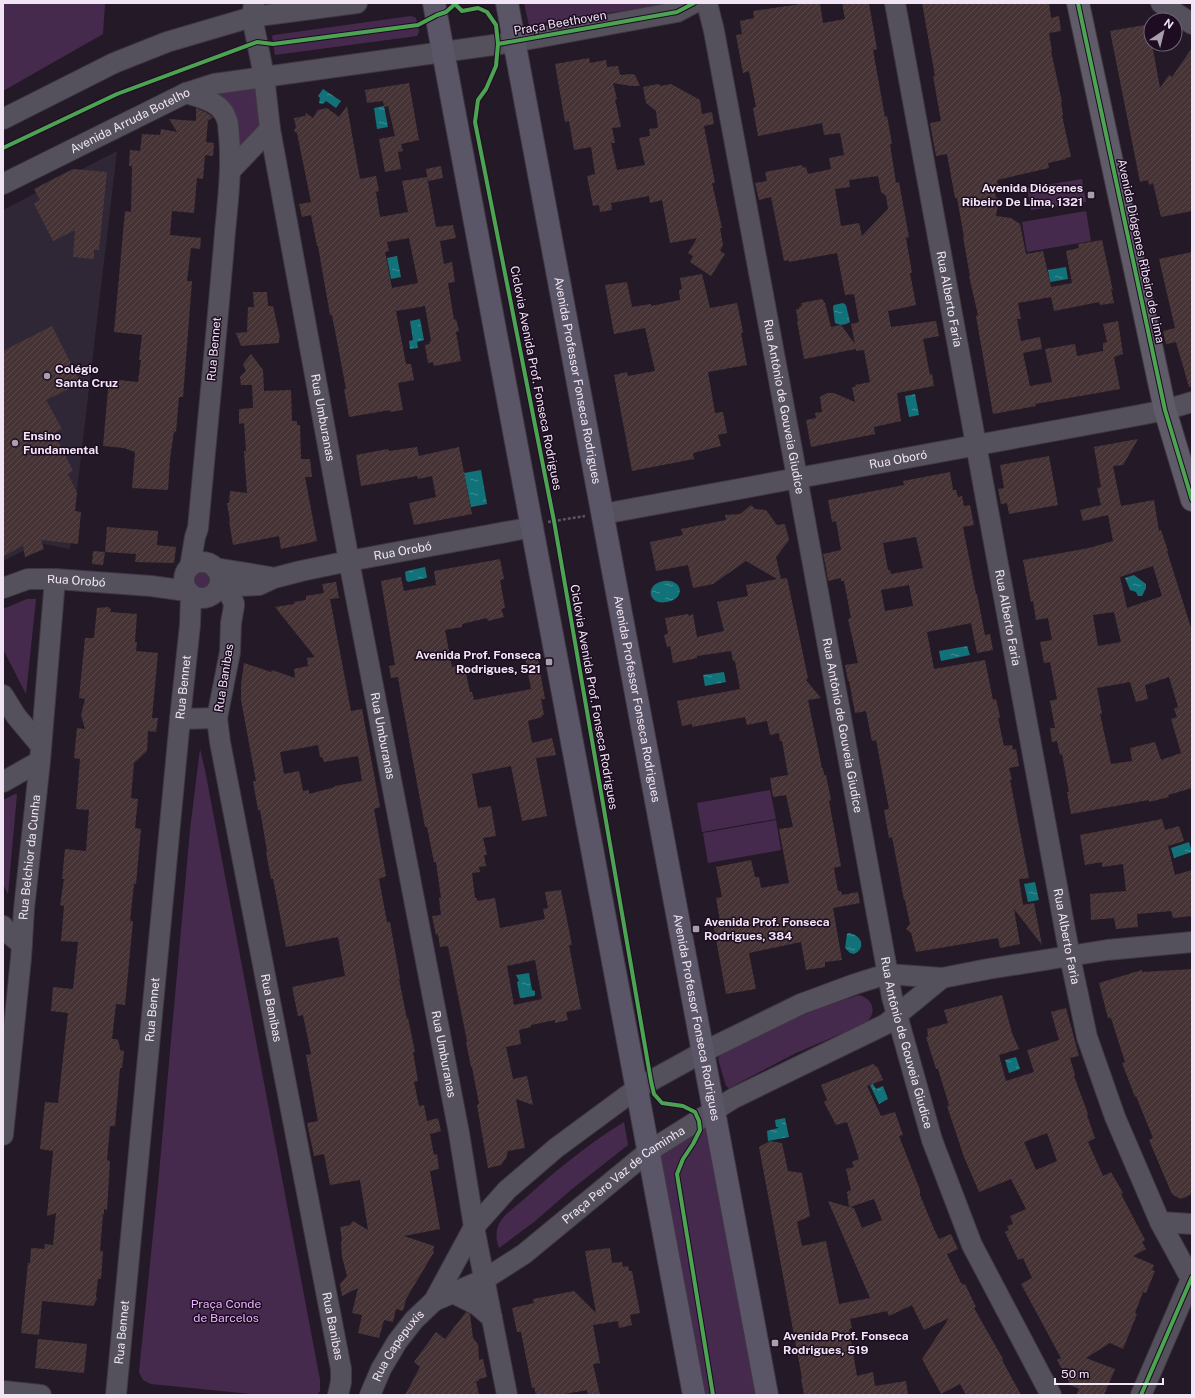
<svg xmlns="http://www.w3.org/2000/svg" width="1195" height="1398" font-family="'Public Sans',sans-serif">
<defs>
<pattern id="water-ripples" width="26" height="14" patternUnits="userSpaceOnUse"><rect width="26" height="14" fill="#127279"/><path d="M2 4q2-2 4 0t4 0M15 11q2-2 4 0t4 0" fill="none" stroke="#418d93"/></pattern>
<pattern id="building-hatch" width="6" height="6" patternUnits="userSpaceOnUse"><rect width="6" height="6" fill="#463335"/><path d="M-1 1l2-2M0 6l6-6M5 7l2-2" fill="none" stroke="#584749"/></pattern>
</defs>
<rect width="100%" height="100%" fill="#241a27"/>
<path fill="#302736" d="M117,151L70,549L39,543L3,561V210Z"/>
<g fill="#462a4e">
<path d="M3,3H105L103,34L3,91Z"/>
<path d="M524,3H674L529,25Z"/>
<path d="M411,16L416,18L419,32L417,36L275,55L272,36L274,35Z"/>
<path d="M257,85L268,126L236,151L204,90Z"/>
<path d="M1082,179L1086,202L1031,210L1027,188Z"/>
<path d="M1086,211L1091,241L1027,252L1022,222Z"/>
<path d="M203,567L212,571L210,589C191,601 180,570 203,567Z"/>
<path d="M27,599H36L26,694L3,649V609Z"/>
<path d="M200,749L205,770L320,1380V1391L317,1395H261L151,1384L143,1380L139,1372L158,1185L190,830Z"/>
<path d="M770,790L776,819L702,832L697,803Z"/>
<path d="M15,794H17L8,894L3,884V800Z"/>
<path d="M776,820L781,850L708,863L703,833Z"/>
<path d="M859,995C874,999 877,1013 866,1023L796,1053L729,1088L726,1086L718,1059L721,1054L726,1051L794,1019L830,1004Z"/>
<path d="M708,1121L759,1395H704L659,1152Z"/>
<path d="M624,1122L628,1145L572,1189L534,1222L499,1248C496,1239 495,1231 500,1222C505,1214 515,1207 522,1201C554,1172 588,1144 624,1122Z"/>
</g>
<g fill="url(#water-ripples)">
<path d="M323,89L341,101L336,108L326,101L323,104L319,103L320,98L318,96Z"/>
<path d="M384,106L388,127L377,129L374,108Z"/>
<path d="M397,256L401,277L391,279L387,258Z"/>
<path d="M1066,267L1068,279L1050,282L1048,270Z"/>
<path d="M843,303L846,305L850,322C845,325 841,326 835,323L833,307L834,305Z"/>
<path d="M420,319L424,340L417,342L418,348L410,349L409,341L413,340L410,321Z"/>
<path d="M915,394L919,415L909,417L905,396Z"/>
<path d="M481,470L487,504L471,507L464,473Z"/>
<path d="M425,567L427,577L426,578L408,582L406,580L405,572L407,571Z"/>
<path d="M1134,575L1146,584V588L1142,596H1138L1136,592L1130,590L1125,578Z"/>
<path d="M664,581C683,579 686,599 667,602C648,606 644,584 664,581Z"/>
<path d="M967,646L970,655L941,661L939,651Z"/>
<path d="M724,672L726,682L705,686L703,675Z"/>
<path d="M1189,842L1192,852L1174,858L1171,848Z"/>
<path d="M1035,882L1039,900L1028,902L1024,884Z"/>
<path d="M848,933C861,934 867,948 854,954L850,953L845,948L847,934Z"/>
<path d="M529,973L532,990L535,991V995L534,996L520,998L517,982L519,981L516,975Z"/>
<path d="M1016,1057L1020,1069L1009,1073L1005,1060Z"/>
<path d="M873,1084L876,1089L883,1086L888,1099L879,1104L870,1085Z"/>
<path d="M785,1118L789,1137L768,1141L767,1131L778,1128V1127H776L775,1120Z"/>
</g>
<g fill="url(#building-hatch)" fill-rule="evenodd">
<path d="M807,3H820L823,23L845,19L842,3H869L877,49L873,50L885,117L887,116L892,144H890L896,183L899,182L909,237L906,238L912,273H910L916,305L888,311L891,327L936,321L939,336L923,339L930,375L932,374L934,386L897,393L901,421L874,427L875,434L811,447L806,420L816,418L815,413L822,412L820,397L827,393H834L855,402L852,387H856L855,385L870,382L864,350L856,351V349L804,359L797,321H798L796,309H799V307L802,306L801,303L822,299L825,303L831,327L841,325L855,344L851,324L859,322L854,294L845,295L837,253L789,262V260L784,261L771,197L759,200L755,183L767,181L765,172L802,165L803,168L806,167L808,174L831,169L829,158L844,155L840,133L824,135L822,123L758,136L753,108L756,107L749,71L743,73L736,35L742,34L740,21L754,18L753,11ZM878,176L881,192L886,196L888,209L862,236L859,223L841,226L835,189L850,187L849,180Z"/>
<path d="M922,3H1049L1051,18L1059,16L1061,31L1049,33L1052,51H1051L1062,102H1061L1063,115H1062L1071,157L1065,158L1066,159L1048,163L1049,168L997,180L999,190L994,191L998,203L996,216L1011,218L1020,224L1026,254L1043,251L1051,287L1072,283L1066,251L1079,248L1078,244L1102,240L1113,291L1111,289L1114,303L1100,305L1099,302L1054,311L1051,297L1018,303L1021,319H1017L1021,341L1040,337L1042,349L1023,353L1030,386L1052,382L1045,349L1075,344L1077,356L1103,351V343L1107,342L1103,324L1118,321L1123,354L1114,357L1120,389L1035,404L1036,406L993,414L976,316L978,315L969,276H970L963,237H964L957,198H955L947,154L936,156L930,123L941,121L933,76H935Z"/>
<path d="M1145,25L1149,45L1152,44L1160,88L1169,75L1172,77L1192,48V211L1161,217L1153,183L1149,185L1148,180L1140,182L1110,31Z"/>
<path d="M589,58L590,63L606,60L607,67L618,66L620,75L632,74L635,75L640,86H631L613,83L617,99H615L621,127L612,128L615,143H611L617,170L645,165L639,138L650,136L649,129L658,128L656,111L646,103L643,87L658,84L661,86L671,84L700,100L702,114L712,112L714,124L704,126L715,183H712L722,228H720L723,245L720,251L725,254L711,276L690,262L693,256L688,253L697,238L670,243L662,200L650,203L649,196L611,203L612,210L600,212L599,205L593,206L587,176L595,174L591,147L574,150L569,121L565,122L555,64Z"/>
<path d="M409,83L419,140L401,144L403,151L398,152L401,169L385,172L379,139L395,136L388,106L384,107L383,101L367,103L365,90Z"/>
<path d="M347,106L360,179L376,176L379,191L376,192L380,217L408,212L402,181L427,177L436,227L453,225L456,238L440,241L444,264L452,262L455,282L448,283L454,320L456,319L459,331L456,332L461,361L434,366L433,362L428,363L425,345L430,344L429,342L431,341L425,306L396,311L406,364H411L414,380L398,383L403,410L390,412V410L349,417L344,389H346L332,315H330L318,246H317L311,215L302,217L299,204L311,202L297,133L294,131L296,127L294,118L305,116L306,113L313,118L318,110L327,108L339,117ZM409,238L418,283L392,288L385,252L389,251L387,242Z"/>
<path d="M196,108L205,112L213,117L208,121L206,142L214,143L213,156L205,155L203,179L197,178L194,213L172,211L170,235L201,238L200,249L191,248L187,281H192L183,397H179L176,432L174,431L170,459L168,490L132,488L135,452L124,448L103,446L109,379L138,382L141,360H139L142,335L114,332L125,211L131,212L132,166H129L130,150L140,151L142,134L160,135L161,129L177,132L169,119L196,121Z"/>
<path d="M441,166L443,178L428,181L426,169Z"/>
<path d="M73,169L107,172L99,250H94V259L73,257L75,230L53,241L34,204L40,200L34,189Z"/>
<path d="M1192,252V387H1189L1176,342L1166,344L1163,331L1175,328L1159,259Z"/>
<path d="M702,274L710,308L737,303L743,332L741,333L747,365L708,372L715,413L723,412L727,433L718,435L721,446L693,453L694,459L632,471L614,375L627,372L628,376L655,371L645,328L614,334L605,285L627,282L632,307L651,304V306L680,300L679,290L682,289L680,278Z"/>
<path d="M253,292H267L268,306H273L280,338H279V343L241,346L236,333L247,332L248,307H254Z"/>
<path d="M52,326L81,383L46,400L62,429L54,433L73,471L68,474L77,493L75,511L81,512L78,544L41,540L44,549L25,557L23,545L3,557V351Z"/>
<path d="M251,354L263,370L264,391L291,390L292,421H297V425H300L301,459H310L312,477H305L317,541L281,549L279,536L233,545L229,521H230L227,503H229L230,491L247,493L244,451H246L244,423L239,424V409L253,408L252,385H241L240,377L246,371L243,364Z"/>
<path d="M1138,439L1123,465L1113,466L1121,506L1154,500L1159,531L1161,530L1168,551H1167L1192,631V788L1168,795L1169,797L1149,802V800L1071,814L1067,792H1069L1062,754L1060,755L1057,741L1052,742L1050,728H1055L1050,701L1057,699L1050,662L1044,663L1040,642L1052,640L1048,618L1036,620L1033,601L1031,602L1023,560L1089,548L1113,541L1108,515L1083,521L1080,510L1101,505L1097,488L1101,487L1094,447ZM1153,566L1162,596L1127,608L1120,577ZM1114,612L1121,642L1098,646L1093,615ZM1169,677L1178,707L1174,709L1177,717L1171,719L1181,753L1161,760L1155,742L1130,748L1132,761L1111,764L1100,714H1102L1097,688L1130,682L1136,702L1148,699L1145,685Z"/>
<path d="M417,447L419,456L459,447L472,514L414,525L409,503L436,497L432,476L418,479L417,476L361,486L356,455L388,449L389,451Z"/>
<path d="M1049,456L1058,505L1009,514L1007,503L1001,504L998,489L1004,488L1000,465Z"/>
<path d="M950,472L953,490H956L958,497L962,496L964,506L970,505L974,525L963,527L976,594H977L985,635L990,634L993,650L977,653L971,623L927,632L934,669L985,660L993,700L996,699L1000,717L998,718L1004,746L1012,745L1013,750L1016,749L1019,766L1009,768L1012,780H1010L1029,878L1019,879L1023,905L1034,903L1042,945L1014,909L1020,944L1000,948L998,938L916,952L911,933L906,929L910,924L905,900H904L892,837L889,838L884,810L889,809L876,740L872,741L866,711L855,713L849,681H848L845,665L858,663L848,619L851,618L844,581H841V578L828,581L826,568L823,554L841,550L836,521L832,522L828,500L904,485L903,481ZM916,537L923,568L891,574L890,570H888L883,543ZM909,585L913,606L885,611L881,590Z"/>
<path d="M751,505L755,509L766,510L777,525L785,524L789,540L776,557L781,579L787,578L808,678L806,680L821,698L808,700L822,768H823L824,775H826L831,800L829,801L841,866L834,868L838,891H841L842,895L858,892L860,903L833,908L842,960L825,962V967L806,970L801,942L749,953L756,989L726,994L713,923L720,921L716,898L722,897L716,867L751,860L755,877H759L761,888L789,883L779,829L793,827L786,795L773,797L770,778L788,775L782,741H780L779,733L770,735L767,721L747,725L745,717L692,727V724L682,726L677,701L740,689L735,661H733L731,651L697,656V658L673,663L670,646L667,647L664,635L668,634L665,618L688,614L689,616L693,614L697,637L724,631L717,602L748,596L746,585L777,579L746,561L713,584L693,588L688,565L656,571L650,542L683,535L681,529L726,520L725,515L740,514Z"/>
<path d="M107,527L158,531L157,545L176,547L174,563L135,562L136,554L105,552Z"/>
<path d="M93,551L105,552L103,565L92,564Z"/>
<path d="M500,559L504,579L500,580L505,608L501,609L504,617L488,621L487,618L462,624V627L445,630L452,667L464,664L470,692H472L474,700L531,689L525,657L537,654L545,699H541L544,715H542V717L528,721L532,743L552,738L556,755L536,758L547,816L522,821L511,766L472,774L478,808L491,806L496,836L483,838L487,855H484L486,866L479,867L480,872L472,873L475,898H477V901L495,898L500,928L545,919L543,909L548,908L545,892L561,890L572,945H569L581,1009L566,1012L568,1020L555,1023V1020L531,1025V1027L519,1030L521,1044L506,1047L513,1079L527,1076L533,1105L516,1099L525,1148L508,1151L506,1158L501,1165L488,1168L477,1105L479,1104L472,1067H471L466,1042L467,1041L448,946L440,947L438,934L436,935L432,916L441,915L439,898H441L436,862H434L427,827H425L402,701L398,677L391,678L389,666L395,665L381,581L401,577L404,591L436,585L434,571ZM535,960L542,999L514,1005L507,966Z"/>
<path d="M336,582L339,598L330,599L351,711L362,709L380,807L374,809L386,876L379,879L387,922H390L400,979H399L407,1019L408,1018L415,1052H413L418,1081L414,1082L419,1106L424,1105L427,1121L438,1118L441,1131L430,1134L434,1155L437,1154L439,1169L430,1171L440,1229L404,1236L434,1246L433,1251L434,1252L406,1299L403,1311L396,1309L393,1322L384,1320L379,1338L358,1333L362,1315L352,1313L358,1288L342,1296L340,1284L347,1276L342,1257L341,1243L342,1240L340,1227L350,1225L353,1221L368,1230L360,1180L330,1185L324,1154L314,1156L307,1123L318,1121L306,1055L311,1054L303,1015L298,1016L292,987L345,976L338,937L286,947L273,879H271L266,852L267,851L260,810H258L253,781H256L241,700V684L244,663L271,672L272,670L295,678L294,669L308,666L307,658L315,657L275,607L294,604V602L306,600V596L324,593L322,584ZM318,745L320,757H322L324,762L358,756L362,781L335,786V787L309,794V790L303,791L299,771L284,774L280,752Z"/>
<path d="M109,607V608L111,609L110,612L137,614L135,642H137L136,651L158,653L152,718H158L156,732L148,731L147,751L134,763L131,798L138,799L135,828L141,829L136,884H134L130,921H133L125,1005L116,1004L112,1039H117L119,1043L120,1050L124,1051L122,1068H120L115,1126H110L107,1160L110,1161L107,1210L104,1209V1215L103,1214L100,1251H103L101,1279H98L96,1296L97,1299L93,1306L42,1301L39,1335L21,1333L28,1263H30L31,1248L44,1249L45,1244L53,1245L56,1213L47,1216L53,1151L40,1149L45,1102L58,1103L68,1013L51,1011L53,987L73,989L78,942L61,941L64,906L60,905L64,879H62L65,849L86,851L89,810L76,809L80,759L74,758L77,728L85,729L81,715L85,699L79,698L85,638H94L97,608Z"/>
<path d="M1162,819L1165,830L1179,826L1184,841L1168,846L1175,875L1192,870V916L1173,918L1171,911L1137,914L1138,927L1116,929L1114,918L1091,920L1090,894L1126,891L1123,864L1102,867V862L1085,865L1080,835Z"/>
<path d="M1192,969V1194L1181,1199L1173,1195L1171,1192L1149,1140L1153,1138L1136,1096L1135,1097L1122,1063L1125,1062L1111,1018H1108L1099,983L1142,970V972Z"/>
<path d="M1002,995L1012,1033L1019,1049L999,1055L1006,1081L1034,1072L1027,1050L1059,1040L1051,1012L1066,1008L1079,1056L1070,1058L1075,1075L1074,1076L1088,1114L1087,1115L1095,1138L1088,1142L1103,1176L1111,1172L1123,1193L1121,1194L1145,1240L1142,1242L1146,1249L1133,1256L1154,1265L1152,1270L1155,1271L1146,1293L1143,1292L1135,1313L1137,1314L1123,1349L1110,1343L1086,1358L1115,1369L1104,1395H1076L1079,1389L1068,1384L1069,1382L1057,1360L1061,1358L1021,1284L1032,1278L1023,1258L1018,1260L1005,1232L1009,1230L1007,1226L1013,1224L1010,1216L1026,1209L1011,1179L979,1192L964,1157L947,1106L949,1105L938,1069H936L926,1037L928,1036L927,1029L948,1023L944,1010ZM1047,1133L1057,1161L1036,1170L1024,1142Z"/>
<path d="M873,1064L878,1068L883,1080L867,1086L881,1116L895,1112L903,1135L899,1136L920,1190V1195L934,1229L939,1239L951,1234L958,1249L947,1254L961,1283H962L963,1285L965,1284L976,1307L974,1308L1003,1359L1002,1360L1021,1395H966L960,1384L941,1394L922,1359L949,1318L924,1330L912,1305L889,1316L887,1311L850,1319L852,1328L849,1329L857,1376L873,1372L875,1386L906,1381L908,1395H804L801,1378H802L759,1147L770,1141L782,1143L788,1171L802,1173L810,1216L797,1222L802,1246L826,1241L839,1304L870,1298L828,1201L849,1207L847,1192L851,1190L846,1169L854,1167L852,1162L859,1159L847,1122L836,1125L824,1102L827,1100L821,1085ZM874,1199L882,1220L862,1228L854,1208L850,1207Z"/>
<path d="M610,1248L612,1263L622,1262L623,1267L628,1266L629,1271H632L640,1313L630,1315L632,1325L619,1328L618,1321L593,1325L600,1363L593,1364L600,1395H588L587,1390L559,1395H536L534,1387L532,1388L521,1332H517L512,1308L534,1303L533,1299L574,1291L596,1313L585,1251Z"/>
<path d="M466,1312L470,1314L473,1338L478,1344L479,1360L483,1359L487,1377L479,1379V1381H476L479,1395H405L420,1367L414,1362L436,1332L445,1339Z"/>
<path d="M38,1339L87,1344L84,1373L35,1368Z"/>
</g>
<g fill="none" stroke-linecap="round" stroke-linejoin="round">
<defs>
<g id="minor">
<path id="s1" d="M254,3L252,17L264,76L270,129L349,561L459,1133L474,1227L507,1395"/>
<path id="s2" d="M707,3L714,31L797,477L892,997L932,1140L972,1245L1051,1395"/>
<path id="s3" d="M895,3L1070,957L1087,1037L1115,1117L1160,1222L1191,1279"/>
<path d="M1161,3L1192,24"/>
<path d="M186,93C202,98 222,102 227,120C229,125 228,130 229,135C232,167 228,200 225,232C217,331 207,429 198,528L195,537L190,567"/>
<path d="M3,119L114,63L167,42L252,17L357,3"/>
<path d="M230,171L270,129"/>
<path id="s4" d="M3,184L186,93L214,84L514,42L677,12L694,3"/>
<path id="s5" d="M603,514L1140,415L1165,410L1192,402"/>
<circle cx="202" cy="580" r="18"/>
<path d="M215,568L270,577"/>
<path id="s6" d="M220,581L229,585L239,586L259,585L274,578L301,571L349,561L533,527"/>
<path id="s7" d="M3,588L28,579H55L151,586L187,591"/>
<path id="s8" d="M218,588L223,589L228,592L234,603V606L231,623L230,652L217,718L220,742L341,1369V1382L338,1395"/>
<path d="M3,695L16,716L41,746"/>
<path d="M180,719L217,718"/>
<path d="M3,782L40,761"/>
<path d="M3,926L9,934L22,944"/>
<path id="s9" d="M3,1135L21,958L24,909L40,761L55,579"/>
<path d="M1160,1222L1192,1224"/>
<path d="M453,1293L477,1305L492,1318"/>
<path id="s10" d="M434,1301L485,1279L524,1254L649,1151L734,1098L886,1024L942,978"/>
<path d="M3,1391L41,1395"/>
<path id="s11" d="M116,1395L180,719L190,625L191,594"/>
<path id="s12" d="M370,1395L381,1369L397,1342L414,1320L434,1301L474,1227L507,1190L556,1148L636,1089L703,1052L801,1004L855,984L887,974L942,978L988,969L1107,950L1192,942"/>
<path d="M1141,1395L1192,1277"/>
</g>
<path id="major" d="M1078,3L1165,410L1192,500"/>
<g id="highway">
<path d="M434,3L694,1395"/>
<path id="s13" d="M507,3L767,1395"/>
</g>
</defs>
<use href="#minor" stroke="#403743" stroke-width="22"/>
<use href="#major" stroke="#403743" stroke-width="24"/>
<use href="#highway" stroke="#403743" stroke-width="24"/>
<path stroke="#5a5661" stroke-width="2.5" stroke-dasharray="3 2" stroke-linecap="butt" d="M548,522L585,516"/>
<use href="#minor" stroke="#54515c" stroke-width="20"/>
<use href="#major" stroke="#5f5b69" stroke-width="22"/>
<use href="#highway" stroke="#5b5667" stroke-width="22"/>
<defs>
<g id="cycleway">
<path d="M454,3L462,11L478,8L487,12L496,25L498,44L496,66L486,89L478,100L475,122L554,521L651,1081L654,1094L662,1103L683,1106L695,1112L699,1121L700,1130L693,1144L683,1159L677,1174L713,1395"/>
<path d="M1078,3L1165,410L1192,500"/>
<path d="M498,44L677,12L694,3"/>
<path d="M3,148L117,94L257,42L273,44L418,25L437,15L446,12L455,4"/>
<path d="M1141,1395L1192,1277"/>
</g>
</defs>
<use href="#cycleway" stroke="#1d0c22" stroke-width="6"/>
<use href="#cycleway" stroke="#4ca352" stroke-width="4"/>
</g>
<g fill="#a99ead" stroke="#1d0c22" stroke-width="1.5">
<rect x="1087" y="191" width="8" height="8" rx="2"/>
<circle cx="47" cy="376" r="4"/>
<circle cx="15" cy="443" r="4"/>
<rect x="545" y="658" width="8" height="8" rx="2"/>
<rect x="692" y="925" width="8" height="8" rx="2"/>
<rect x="771" y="1339" width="8" height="8" rx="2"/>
</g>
<g text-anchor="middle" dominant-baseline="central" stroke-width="3" stroke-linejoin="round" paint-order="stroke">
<g font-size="12" fill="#f1e5f5" stroke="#1d0c22">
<text transform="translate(560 23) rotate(-10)">Praça Beethoven</text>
<text stroke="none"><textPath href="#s4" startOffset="142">Avenida Arruda Botelho</textPath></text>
<text transform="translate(1141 251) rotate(78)">Avenida Diógenes Ribeiro de Lima</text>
<text stroke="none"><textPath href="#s3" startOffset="301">Rua Alberto Faria</textPath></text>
<text transform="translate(214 349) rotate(-85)">Rua Bennet</text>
<text transform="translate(536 378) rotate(79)">Ciclovia Avenida Prof. Fonseca Rodrigues</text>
<text stroke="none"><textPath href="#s13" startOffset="384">Avenida Professor Fonseca Rodrigues</textPath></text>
<text stroke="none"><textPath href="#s2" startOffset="411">Rua Antônio de Gouveia Giudice</textPath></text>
<text stroke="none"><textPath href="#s1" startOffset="421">Rua Umburanas</textPath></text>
<text stroke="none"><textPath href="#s5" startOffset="300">Rua Oboró</textPath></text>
<text stroke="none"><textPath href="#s6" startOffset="188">Rua Orobó</textPath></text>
<text stroke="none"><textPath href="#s7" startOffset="75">Rua Orobó</textPath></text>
<text stroke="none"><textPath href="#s3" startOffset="625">Rua Alberto Faria</textPath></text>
<text transform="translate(224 678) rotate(-81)">Rua Banibas</text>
<text stroke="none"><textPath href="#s11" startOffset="711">Rua Bennet</textPath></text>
<text transform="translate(594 697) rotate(80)">Ciclovia Avenida Prof. Fonseca Rodrigues</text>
<text stroke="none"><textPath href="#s13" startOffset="708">Avenida Professor Fonseca Rodrigues</textPath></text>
<text stroke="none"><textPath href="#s2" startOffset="735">Rua Antônio de Gouveia Giudice</textPath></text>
<text stroke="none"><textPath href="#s1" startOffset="745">Rua Umburanas</textPath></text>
<text stroke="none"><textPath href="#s9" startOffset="279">Rua Belchior da Cunha</textPath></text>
<text stroke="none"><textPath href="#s3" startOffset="949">Rua Alberto Faria</textPath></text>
<text stroke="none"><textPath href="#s8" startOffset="435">Rua Banibas</textPath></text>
<text stroke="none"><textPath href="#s11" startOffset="387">Rua Bennet</textPath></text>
<text stroke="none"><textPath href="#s13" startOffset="1032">Avenida Professor Fonseca Rodrigues</textPath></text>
<text stroke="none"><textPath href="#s2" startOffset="1059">Rua Antônio de Gouveia Giudice</textPath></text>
<text stroke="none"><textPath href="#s1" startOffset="1069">Rua Umburanas</textPath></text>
<text stroke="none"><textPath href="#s10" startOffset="229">Praça Pero Vaz de Caminha</textPath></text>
<text stroke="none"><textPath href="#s8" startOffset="759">Rua Banibas</textPath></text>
<text stroke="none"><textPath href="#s11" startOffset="63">Rua Bennet</textPath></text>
<text stroke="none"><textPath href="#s12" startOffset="57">Rua Capepuxis</textPath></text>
</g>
<g font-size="12" font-weight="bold" fill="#f1e5f5" stroke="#1d0c22" text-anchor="start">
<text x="1083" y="188" text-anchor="end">Avenida Diógenes<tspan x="1083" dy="14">Ribeiro De Lima, 1321</tspan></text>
<text x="55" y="369">Colégio<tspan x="55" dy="14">Santa Cruz</tspan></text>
<text x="23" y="436">Ensino<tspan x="23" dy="14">Fundamental</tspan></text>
<text x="541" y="655" text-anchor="end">Avenida Prof. Fonseca<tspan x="541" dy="14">Rodrigues, 521</tspan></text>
<text x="704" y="922">Avenida Prof. Fonseca<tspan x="704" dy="14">Rodrigues, 384</tspan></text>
<text x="783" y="1336">Avenida Prof. Fonseca<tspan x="783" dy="14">Rodrigues, 519</tspan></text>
</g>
<g font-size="12" fill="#ebb6fc" stroke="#1d0c22">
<text x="226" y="1304">Praça Conde<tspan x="226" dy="14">de Barcelos</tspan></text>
</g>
</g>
<rect width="1195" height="1398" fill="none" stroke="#f1e5f5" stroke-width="8"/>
<g transform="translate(1163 32) rotate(35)"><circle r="19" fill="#1d0c22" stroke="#726376"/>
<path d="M0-3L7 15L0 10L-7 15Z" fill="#a99ead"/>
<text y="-6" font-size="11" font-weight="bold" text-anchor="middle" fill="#f1e5f5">N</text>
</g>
<path d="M1055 1378v6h108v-6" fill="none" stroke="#f1e5f5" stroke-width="2"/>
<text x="1061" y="1378" font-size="12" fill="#f1e5f5" stroke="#1d0c22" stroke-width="3" paint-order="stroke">50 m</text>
</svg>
